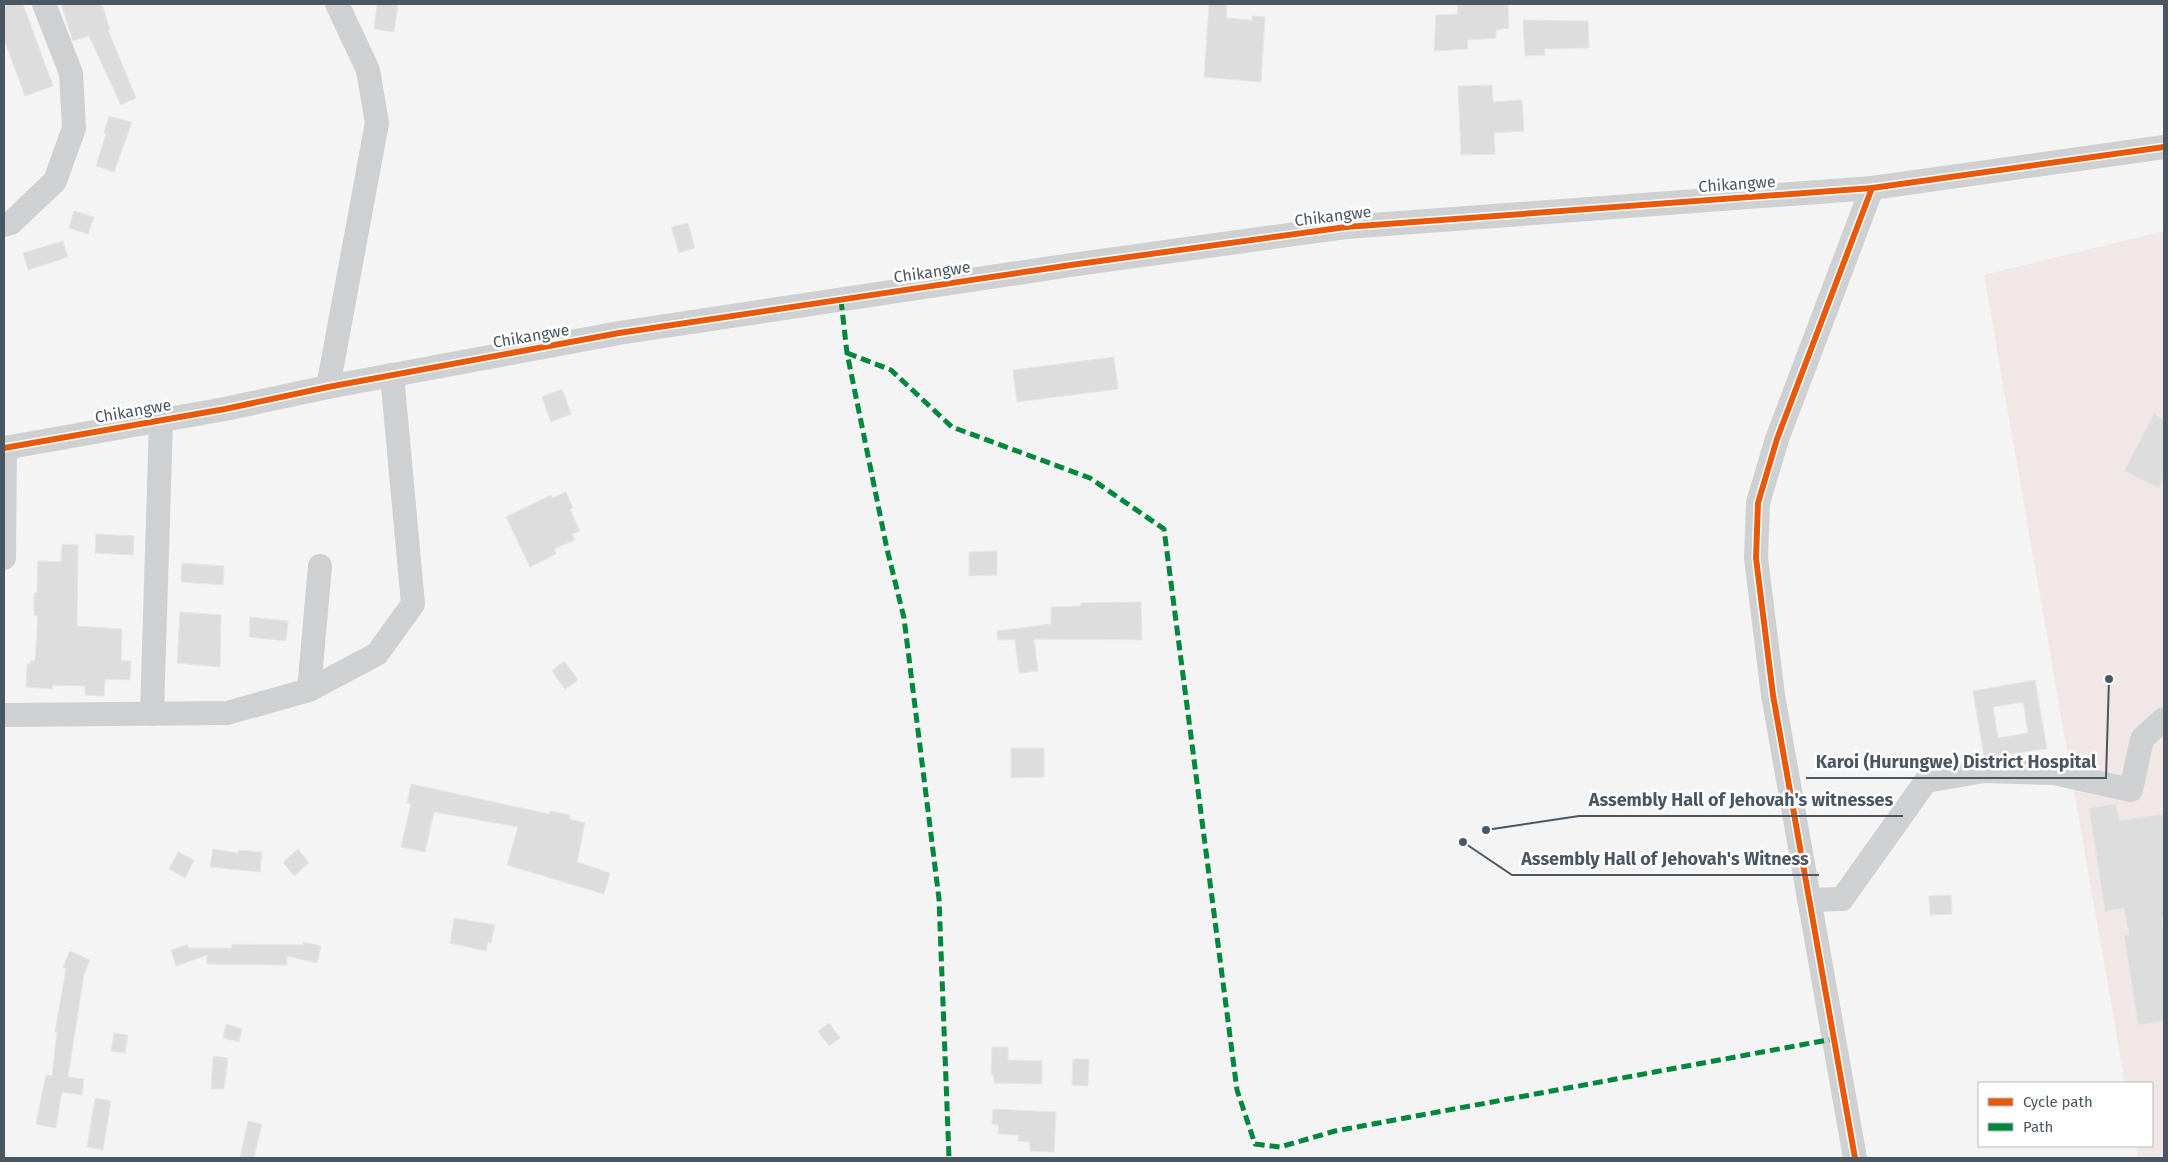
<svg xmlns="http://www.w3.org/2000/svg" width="2168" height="1162" font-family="'Fira Sans',sans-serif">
<rect width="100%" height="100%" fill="#f4f4f4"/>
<path fill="#f1e7e6" d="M2164,231V1158H2138L2136,1146H2152V1083H2125L1984,275Z"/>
<g fill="#ddddde" stroke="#e5e6e7" fill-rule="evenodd">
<path d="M4,4H23L53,86L25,96L4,39Z"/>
<path d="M61,4H102L110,30H108L136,98L121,105L89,36L73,41Z"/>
<path d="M377,4H398L394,32L374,29Z"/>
<path d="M1209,4H1227L1226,18L1252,20V16L1265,17L1261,82L1204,77Z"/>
<path d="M1457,4H1508L1509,28L1496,30V38L1467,40L1468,49L1434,51L1436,15L1458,14Z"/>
<path d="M1523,20L1588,21L1589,48L1544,49L1545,55L1525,56Z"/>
<path d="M1492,85L1493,102L1522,100L1524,131L1494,133L1495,154L1461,155L1458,86Z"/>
<path d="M109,116L132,122L114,172L96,166L106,134L104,133Z"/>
<path d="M74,211L94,217L88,234L69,228Z"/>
<path d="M688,223L695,248L679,253L671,227Z"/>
<path d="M63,241L68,257L28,270L23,253Z"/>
<path d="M1114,357L1118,389L1017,402L1013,370Z"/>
<path d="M562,389L571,414L551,422L542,397Z"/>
<path d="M2154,414L2164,420V477L2159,488L2124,471Z"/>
<path d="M566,492L573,508L570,509L580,531L572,534L575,540L554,549L556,554L530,567L506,517L551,495L552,498Z"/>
<path d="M96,534L134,536L133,555L95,553Z"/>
<path d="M62,544L78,545L77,626L122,629L121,661H131L130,680L105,679L104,696L85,695V686L53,685L52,689L26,687L27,664H30V661H35L38,616L34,615V593H37L38,561L61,562Z"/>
<path d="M997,551V575L969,576V552Z"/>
<path d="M182,563L224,566L223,585L181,582Z"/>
<path d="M1141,602L1142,640L1034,639L1038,671L1019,673L1015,640H998L997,631L1051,624V607L1081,606V603Z"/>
<path d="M180,612L221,615L220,667L177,663Z"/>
<path d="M250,617L288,621L286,641L249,637Z"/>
<path d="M564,661L578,680L565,689L552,671Z"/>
<path d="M2035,680L2047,749L1984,757L1973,691ZM2023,702L2028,733L1998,738L1993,707Z"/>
<path d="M1011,748H1044V777L1011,778Z"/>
<path d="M411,784L549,814L550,811L570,815L569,819L585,823L577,862L610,873L604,894L507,865L518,827L434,812L425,852L401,847L411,804L407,803Z"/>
<path d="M2116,804L2119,821L2164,814V918H2162L2164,934V1021L2138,1025L2124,935H2129L2124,908L2105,911L2089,808Z"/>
<path d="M213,849L238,853V850L262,852L260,872L210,867Z"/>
<path d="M298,849L309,863L294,876L283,862Z"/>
<path d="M178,852L194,860L185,878L169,869Z"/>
<path d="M1951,895L1952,914L1930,915L1929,896Z"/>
<path d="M454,918L495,925L491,943L488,942L486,951L450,943Z"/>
<path d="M304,942L321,946L317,963L287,956V965L207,964V955L176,966L171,950L187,945L189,948H232V944L303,945Z"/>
<path d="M70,951L90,960L84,974L68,1077L84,1079L82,1095L63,1092L61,1095L56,1128L36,1124L46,1075L52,1076L57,1032H55L66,968L63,967Z"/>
<path d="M829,1023L840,1038L829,1046L818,1031Z"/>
<path d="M226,1024L242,1029L239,1042L223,1038Z"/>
<path d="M114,1033L128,1035L125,1053L111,1051Z"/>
<path d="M992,1047H1008V1060L1042,1061V1084L994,1083V1075H991Z"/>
<path d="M213,1056L228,1058L224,1089H211Z"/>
<path d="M1073,1059H1089L1088,1086L1072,1085Z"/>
<path d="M95,1098L111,1101L103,1150L87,1147Z"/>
<path d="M993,1109L1056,1112L1054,1152L1030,1151V1142L1018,1141L1019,1135L998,1134L999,1125L992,1124Z"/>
<path d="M248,1121L262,1124L254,1158H240Z"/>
</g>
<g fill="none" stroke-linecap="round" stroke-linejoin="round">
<g stroke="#ced0d2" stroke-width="24">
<path d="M4,225L11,223L55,181L74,128L71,73L44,4"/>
<path d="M328,387L377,123L368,70L337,4"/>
<path d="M4,448L225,409L328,387L619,333L1071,265L1346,227L1872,188L2164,147"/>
<path d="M4,558L5,448"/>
<path d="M309,690L320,566"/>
<path d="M152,714L161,420"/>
<path d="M4,715L227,713L309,690L377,654L413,604L392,375"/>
<path d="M1809,900L1842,899L1926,781L1984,771L2054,773L2131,790L2142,739L2164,719"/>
<path d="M1855,1158L1773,695L1756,558L1758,503L1777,439L1872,188"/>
</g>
<g stroke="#00873e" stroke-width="5" stroke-dasharray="10 5" stroke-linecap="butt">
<path d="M841,300L847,353L887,549L904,618L939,899L949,1158"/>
<path d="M847,353L891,370L952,427L1090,478L1164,529L1237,1090L1255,1144L1280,1147L1335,1131L1833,1039"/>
</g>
<defs>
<g id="cycleway">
<path d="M4,448L225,409L328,387L619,333L1071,265L1346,227L1872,188L2164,147"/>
<path d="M1855,1158L1773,695L1756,558L1758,503L1777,439L1872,188"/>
</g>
</defs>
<use href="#cycleway" stroke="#fff" stroke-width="9"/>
<use href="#cycleway" stroke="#e8590c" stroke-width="6"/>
</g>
<g text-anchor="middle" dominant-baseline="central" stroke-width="5" stroke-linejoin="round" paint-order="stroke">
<g font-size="16" fill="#4a5661" stroke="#fff">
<text transform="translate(1737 184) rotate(-4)">Chikangwe</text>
<text transform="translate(1333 216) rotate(-7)">Chikangwe</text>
<text transform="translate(932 272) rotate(-8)">Chikangwe</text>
<text transform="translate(531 336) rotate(-10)">Chikangwe</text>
<text transform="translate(133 411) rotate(-10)">Chikangwe</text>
</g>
</g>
<path fill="none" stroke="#4a5661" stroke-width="2" d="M2109 679L2106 778H1806M1486 830L1579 816H1903M1463 842L1512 875H1819"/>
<g fill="#4a5661" stroke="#fff" stroke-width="2">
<circle cx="2109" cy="679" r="5"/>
<circle cx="1486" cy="830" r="5"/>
<circle cx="1463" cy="842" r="5"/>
</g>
<g font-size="18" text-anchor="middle" font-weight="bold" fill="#4a5661" stroke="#fff" stroke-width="5" stroke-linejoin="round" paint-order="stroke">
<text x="1956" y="768">Karoi (Hurungwe) District Hospital</text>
<text x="1741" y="806">Assembly Hall of Jehovah's witnesses</text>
<text x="1665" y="865">Assembly Hall of Jehovah's Witness</text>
</g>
<rect width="2168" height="1162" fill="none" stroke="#4a5661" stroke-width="10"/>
<rect x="1978" y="1082" width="175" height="65" fill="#ffffff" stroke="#b7bbc0"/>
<rect x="1988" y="1098" width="25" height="8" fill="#e8590c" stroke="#b7bbc0"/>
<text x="2023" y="1107" font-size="15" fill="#4a5661">Cycle path</text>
<rect x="1988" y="1123" width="25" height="8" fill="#00873e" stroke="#b7bbc0"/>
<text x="2023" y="1132" font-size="15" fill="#4a5661">Path</text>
</svg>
